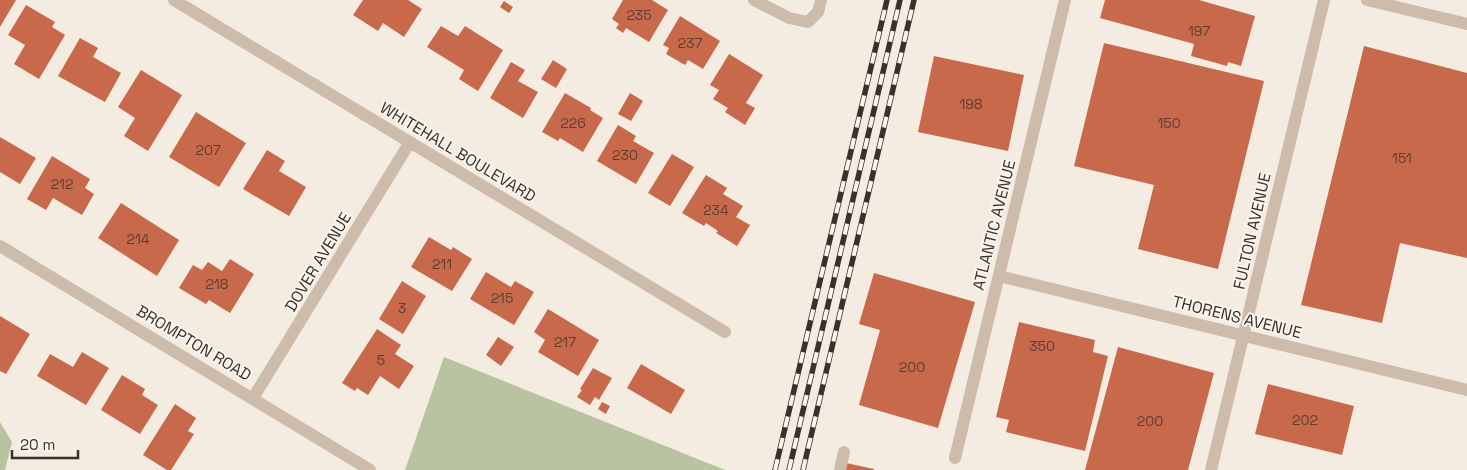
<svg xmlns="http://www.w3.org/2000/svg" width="1467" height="470" font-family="'Space Grotesk',sans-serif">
<rect width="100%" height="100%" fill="#f4ebe1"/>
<g fill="#b8c4a0">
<path d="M444,357L725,470H405Z"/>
<path d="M0,422L12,442L5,470H0Z"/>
</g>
<g fill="#c8694b">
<path d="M0,0H16L0,27Z"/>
<path d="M363,0H408L422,9L404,37L383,23L378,31L353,15Z"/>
<path d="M623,0H652L668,10L649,42L626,28L623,33L616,28L619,24L612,19Z"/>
<path d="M1105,0H1199L1255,16L1241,66L1228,62L1227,66L1191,56L1194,44L1100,18Z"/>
<path d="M504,1L513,7L509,13L500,7Z"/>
<path d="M26,5L55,22L52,27L65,35L39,79L14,64L25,45L8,35Z"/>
<path d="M680,16L720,41L703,69L688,60L685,65L666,54L669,48L663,45Z"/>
<path d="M441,26L458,36L465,26L503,50L478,91L459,79L464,70L427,47Z"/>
<path d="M80,38L98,48L93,57L121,73L105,102L58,76Z"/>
<path d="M1104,43L1264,81L1218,269L1138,249L1154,185L1074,166Z"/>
<path d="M1364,46L1467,73V258L1400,243L1382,323L1301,305Z"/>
<path d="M729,54L763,75L746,103L755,108L745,125L725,112L728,108L713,99L719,90L710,85Z"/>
<path d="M934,56L1024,75L1008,151L918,132Z"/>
<path d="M553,60L567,69L556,88L541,79Z"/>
<path d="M511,62L525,70L518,81L538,92L523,118L490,98Z"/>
<path d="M141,70L182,95L148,151L124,136L135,118L118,107Z"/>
<path d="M565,93L591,108L590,110L603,118L583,152L560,138L558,141L542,132Z"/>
<path d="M630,93L643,101L631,121L618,114Z"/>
<path d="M196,112L246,143L219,187L169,157Z"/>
<path d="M618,125L636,136L633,141L654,153L636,184L597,161Z"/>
<path d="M0,137L36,158L20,184L0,172Z"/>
<path d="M267,150L285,161L279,171L306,187L289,216L243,189Z"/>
<path d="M672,154L694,167L670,206L648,193Z"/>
<path d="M52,156L90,179L85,188L94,194L82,215L53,198L46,210L27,199Z"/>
<path d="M706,175L727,188L723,194L743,206L736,217L750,225L737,246L716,233L718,231L706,223L704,226L682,213Z"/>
<path d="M121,203L179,240L157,276L98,238Z"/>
<path d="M429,237L451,250L453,247L472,259L452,291L411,267Z"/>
<path d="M230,259L254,274L230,313L209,300L206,304L179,288L193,265L202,270L208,262L222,271Z"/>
<path d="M486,272L511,287L515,281L534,292L514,325L470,299Z"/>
<path d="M874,273L975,302L938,428L859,405L880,330L859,324Z"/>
<path d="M402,281L426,296L403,334L379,319Z"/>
<path d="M548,309L599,340L578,376L538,352L545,340L534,332Z"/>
<path d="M0,316L30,334L6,374L0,371Z"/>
<path d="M1019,322L1095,340L1093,352L1108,356L1085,451L1006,432L1009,420L996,417Z"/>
<path d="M377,329L401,345L395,354L414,366L399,389L380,376L368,395L357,388L355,391L342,383Z"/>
<path d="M498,337L514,347L501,366L486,355Z"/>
<path d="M1118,347L1214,373L1188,470H1085Z"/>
<path d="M82,352L109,368L86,405L37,376L50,354L73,367Z"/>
<path d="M641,364L685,390L671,414L627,388Z"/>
<path d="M593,368L612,378L599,400L595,397L590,405L577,397L582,390L580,389Z"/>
<path d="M122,375L145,389L142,395L158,405L140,434L101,410Z"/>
<path d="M1268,384L1354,406L1342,455L1255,434Z"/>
<path d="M602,402L610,406L606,414L598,409Z"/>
<path d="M175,404L196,418L188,431L194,434L171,470H167L143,455Z"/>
<path d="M846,463L874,469V470H845Z"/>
</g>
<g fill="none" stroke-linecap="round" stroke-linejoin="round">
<g stroke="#cdbbac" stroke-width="12">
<path d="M174,0L725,332"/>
<path d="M754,0L789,18L808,22L818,12L821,0"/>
<path d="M1367,0L1467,24"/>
<path d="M0,246L370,470"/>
<path d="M999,276L1467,390"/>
<path d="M253,398L410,142"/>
<path d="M955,458L1065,0"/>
<path d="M840,470L844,452"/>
<path d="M1211,470L1324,0"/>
</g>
<defs>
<g id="rail">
<path d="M775,470L887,0"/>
<path d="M789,470L900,0"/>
<path d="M803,470L914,0"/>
</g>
</defs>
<use href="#rail" stroke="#3b302b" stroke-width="5.5"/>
<use href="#rail" stroke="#fbf5ee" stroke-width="4" stroke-dasharray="11" stroke-linecap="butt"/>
</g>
<g text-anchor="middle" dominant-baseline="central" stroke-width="4" stroke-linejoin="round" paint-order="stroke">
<g font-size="14" fill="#5e3e33">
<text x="639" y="15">235</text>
<text x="1199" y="31">197</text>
<text x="690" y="43">237</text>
<text x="971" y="104">198</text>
<text x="573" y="123">226</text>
<text x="1169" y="123">150</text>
<text x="208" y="150">207</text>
<text x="625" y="155">230</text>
<text x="1402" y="158">151</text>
<text x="62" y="184">212</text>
<text x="716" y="210">234</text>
<text x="138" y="239">214</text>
<text x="442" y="264">211</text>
<text x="217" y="284">218</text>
<text x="502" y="298">215</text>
<text x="402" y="308">3</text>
<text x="565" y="342">217</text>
<text x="1042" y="346">350</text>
<text x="381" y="360">5</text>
<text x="912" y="367">200</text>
<text x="1305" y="420">202</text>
<text x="1150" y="421">200</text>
</g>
<g font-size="16" fill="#3b302b" stroke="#fbf5ee">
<text transform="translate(458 152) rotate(31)">WHITEHALL BOULEVARD</text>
<text transform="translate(994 225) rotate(-76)">ATLANTIC AVENUE</text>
<text transform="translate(1252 231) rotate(-77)">FULTON AVENUE</text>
<text transform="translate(318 262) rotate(-59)">DOVER AVENUE</text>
<text transform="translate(1237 317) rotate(14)">THORENS AVENUE</text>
<text transform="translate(194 343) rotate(31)">BROMPTON ROAD</text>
</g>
</g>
<path d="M12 450v8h66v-8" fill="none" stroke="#3b302b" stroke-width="2.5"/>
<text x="20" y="450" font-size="15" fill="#3b302b" stroke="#fbf5ee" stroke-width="4" paint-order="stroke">20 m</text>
</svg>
